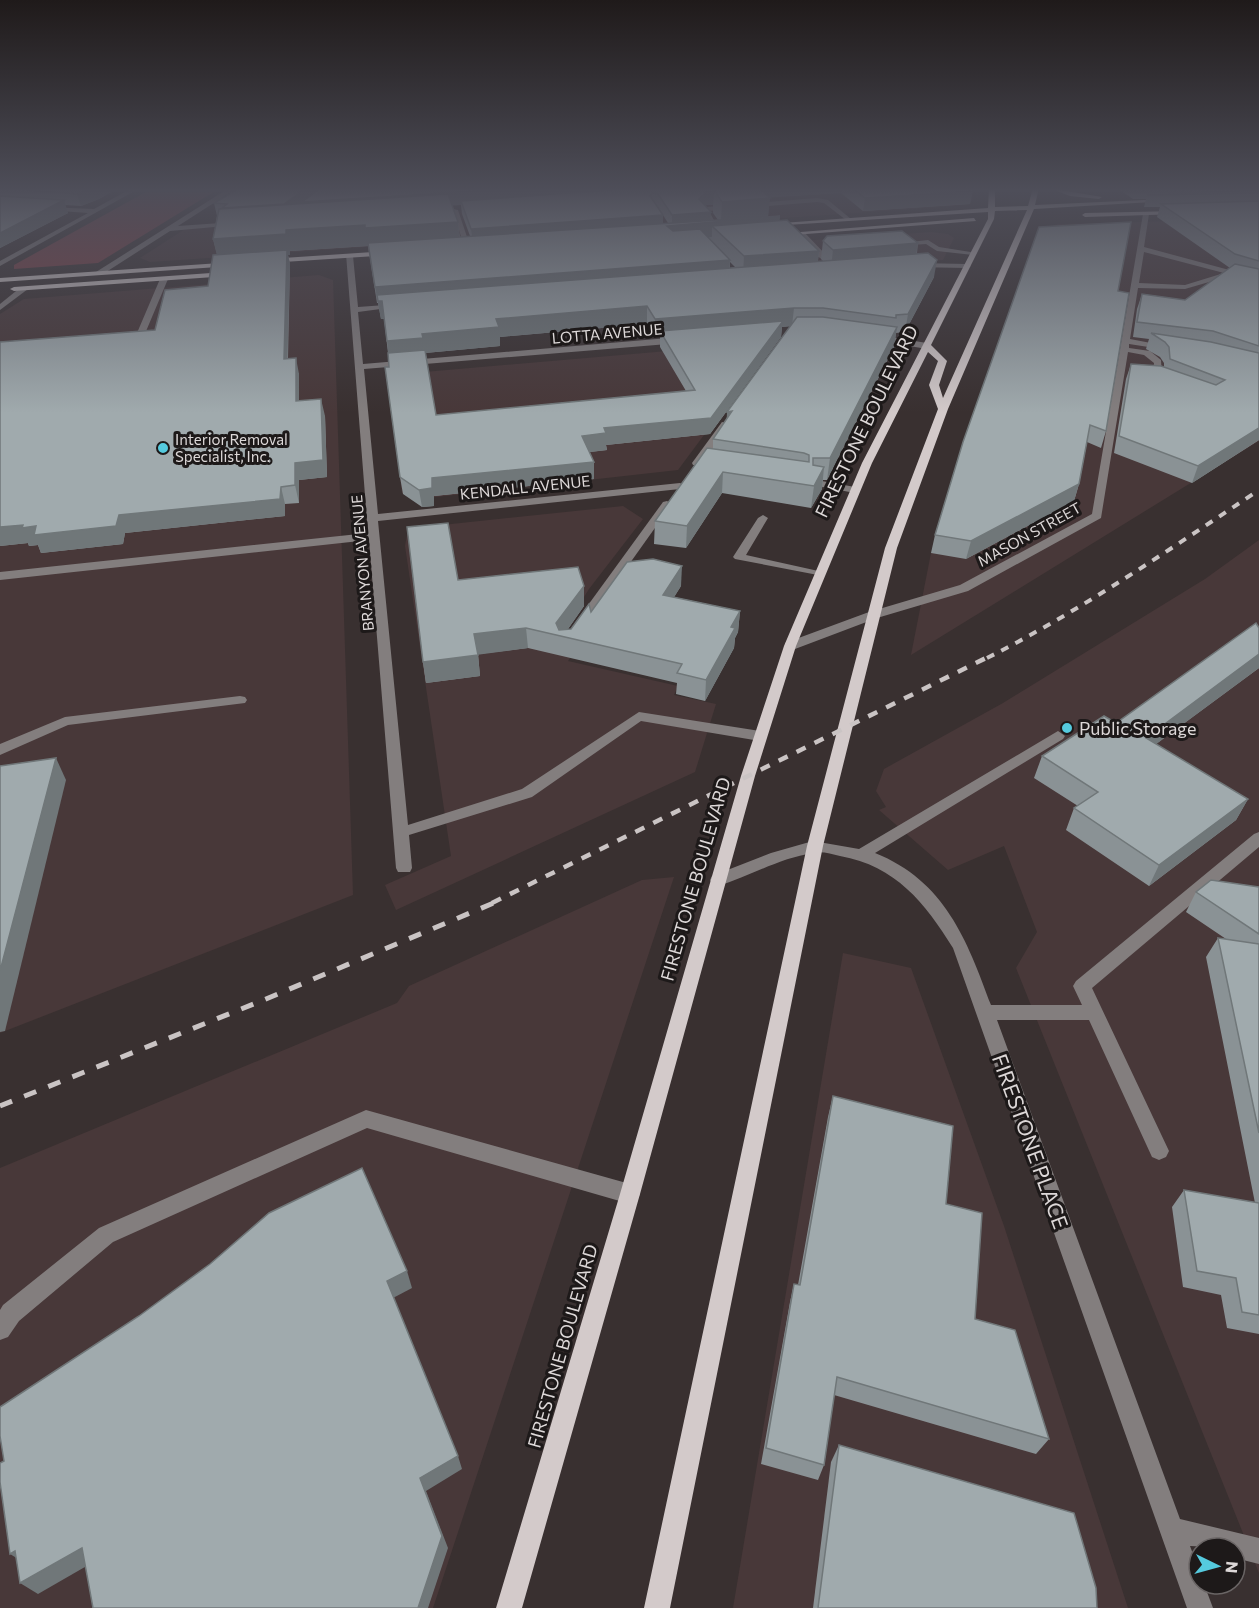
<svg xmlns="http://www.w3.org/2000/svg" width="1259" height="1608" font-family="Commissioner,sans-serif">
<rect width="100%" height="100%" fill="#393030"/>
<g fill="#483839">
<path d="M972,188L973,200L955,206L150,262L140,258L185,229L801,189Z"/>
<path d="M1259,219V441L911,655L931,553L945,506L1044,228L1058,224Z"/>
<path d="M931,232L948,234L954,238L943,260L798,272L771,243Z"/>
<path d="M319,275L333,280L353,895L0,1033V314L24,299Z"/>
<path d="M749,344L730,400L678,470L418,499L402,493L387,379L401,374Z"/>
<path d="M623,506L643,519L589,589L555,644L576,649L568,661L678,686L674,695L716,704L695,772L396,910L385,885L451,856L405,546L407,535L417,529L442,525Z"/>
<path d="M1259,540V1573L1016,968L1037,932L1004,846L948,870L879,810L886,807L876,791L884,769L1003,703L1205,579Z"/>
<path d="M674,877L433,1608H0V1168L397,1003L409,986L642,880Z"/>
<path d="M843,953L911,968L1004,1226L1128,1608H733Z"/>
</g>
<path fill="#7e3e44" d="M153,188H220L98,263L14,269V265Z"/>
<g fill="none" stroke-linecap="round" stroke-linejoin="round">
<g fill="#837e7e" fill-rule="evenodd">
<path d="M132,188H140L0,266V261L88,213L47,210L45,207L94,209Z"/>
<path d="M229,188H237L178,226L235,222L237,225L170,231L103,274L96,272Z"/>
<path d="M817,198L828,200L851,219L846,220L824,203L817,202L709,211L716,224L713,226L701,212L707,207Z"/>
<path d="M453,209L458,210L471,249L464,247Z"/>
<path d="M1146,212L1149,214L1144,247L1259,278V282L1233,275L1185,289L1138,288L1130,339L1172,347L1168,350L1129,344V348L1150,351L1161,360L1162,377L1157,380L1147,379V375L1153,374L1154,363L1144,355L1128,352L1101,518L968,591L877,618L795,649H785V643L869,612L960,585L1092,514L1143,214ZM1144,252L1224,273L1185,285L1139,283Z"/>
<path d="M800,232H804L826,255L841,263V267C825,267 803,245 800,232Z"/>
<path d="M928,240L939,247L977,253L973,255L937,251L926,244L897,246L893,244Z"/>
<path d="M346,254L353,256L358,307L399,304L403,306L358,312L363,364L680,337L684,340L680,343L364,369L378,514L680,483L685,486L680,489L378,521L408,825L522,789L639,712L760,731L765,733L767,736L765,739L760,741L641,721L532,797L409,835L412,868L410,872H398L396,868L369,540L0,580V572L368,533Z"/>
<path d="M916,263L967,264L971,266L967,268L913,267Z"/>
<path d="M164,277L168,279L144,336L140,339L124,338V334L137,333L160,279Z"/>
<path d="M21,287L28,289L0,310V304Z"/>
<path d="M877,335L927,343L931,346L927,349L874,340V336Z"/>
<path d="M722,422L730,424L701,465H693L692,463Z"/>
<path d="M816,480L855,487L860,490L855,493L812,485V481Z"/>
<path d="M667,501L672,504L583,629H575V623L663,502Z"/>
<path d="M763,515L768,518L746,555L823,572V576L735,559L733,557L758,518Z"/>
<path d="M240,696L245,697L247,700L245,703L68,725L0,755V744L65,717Z"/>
<path d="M1058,731L1065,736L1063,739L875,853C945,881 967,940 991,1005H1082L1073,986L1076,981L1254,834L1259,832V847L1092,988L1169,1151L1166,1157L1159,1160L1152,1157L1089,1020H997L1180,1519L1259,1538V1564L1235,1558V1548L1190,1546L1199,1570V1584H1204L1213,1608H1187L953,948C925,903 896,866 840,856C831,854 822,851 813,853C780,858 750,876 718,886L712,884L710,880L712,876L771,853L813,841L859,849Z"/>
<path d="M366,1110L630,1184L637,1187L640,1194L637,1201L630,1204L367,1128L113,1242L19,1321L8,1337L0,1340V1310L3,1305L99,1228Z"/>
</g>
<g fill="#d3caca" fill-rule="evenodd">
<path d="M989,188H995V207L1028,206L1033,188H1039L1035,205L1166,199L1169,201L1034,209L948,409L897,548L823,846L670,1608H644L807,846L885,548L938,409L929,385L938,361L928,352L872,463L796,646L755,776L640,1194L522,1608H496L620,1194L741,776L784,646L862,463L988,219V212L771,226L768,224L988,208ZM1027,210L943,398L939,385L947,361L931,345L994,219L995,211Z"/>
<path d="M1049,188L1102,197L1099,199L1070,196Z"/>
<path d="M1178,211L1180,214L1085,217L1082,215L1085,213Z"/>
<path d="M974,218L976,221L780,236L776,234Z"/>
<path d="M388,251L391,255L268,263L264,261L268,259Z"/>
<path d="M235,262L232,266L0,282V278Z"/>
<path d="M211,273L214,277L14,291L10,289L14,287Z"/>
</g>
<path stroke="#cac4c4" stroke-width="4" stroke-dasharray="8 8" stroke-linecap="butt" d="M987,658C1082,610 1170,549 1259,490"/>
<path stroke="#cac4c4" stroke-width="4.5" stroke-dasharray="10 10" stroke-linecap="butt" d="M492,903L990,656"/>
<path stroke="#cac4c4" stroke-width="5" stroke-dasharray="13 13" stroke-linecap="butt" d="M0,1106L266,999L496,902"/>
</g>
<g fill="#8a9295" fill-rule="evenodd">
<path d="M0,188H118L99,199L81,206L65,205L68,213L0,248Z"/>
<path d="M240,188H972L970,204L863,211L841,193L769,197L768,217L780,216L779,221L819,251L818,261H823L821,259L823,241L918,243L917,253L934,277L905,332L896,333L894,347L827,480H823L822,489L811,508L722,493L686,548L654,544L655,521L713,449V439L727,419V412L791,326L782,327L781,337L710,434L606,445L607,450L589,452L594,479L434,496V506L422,507L403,494L400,477L389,367L388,353L384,319H381L378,303H377L368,246L290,251V255H288L290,264L288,358L299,374V401L325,416L327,477L299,480V503L285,504V516L125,533L123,544L41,553L38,545L29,546L28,543L0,546V342L155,330L208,286L217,254L213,239L217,216L214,203ZM452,205H461L462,214L470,236L460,237L458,222ZM706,205H713V213L718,220L710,221ZM657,207H658L668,223L663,224V215ZM730,262L735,267L730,268ZM647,324L655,337H660V347L686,391L436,415L425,353L500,346V337Z"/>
<path d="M1117,188H1259V440L1192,483L1114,453L1126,379L1131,364L1164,367V363L1160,357L1146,349L1149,339L1133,337L1137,309L1142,294L1185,300L1230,268L1157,217L1160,207H1144L1146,199H1133Z"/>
<path d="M1118,291L1106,431L1101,448L1087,442L1079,484L1074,501L966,559L931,553L935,535Z"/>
<path d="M458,580L584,606L568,629H571L591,612L681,586L674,597L740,611L738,632L735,638L734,648L705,701L676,694L677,683L528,648L478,654L480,676L426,683L423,662Z"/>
<path d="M1259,628V668L1156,744L1248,799L1236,820L1149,886L1066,830L1074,808L1078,806L1034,778L1042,756L1116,723Z"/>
<path d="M1259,887V1334L1227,1328L1221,1295L1183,1287L1172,1207L1184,1190L1255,1203L1206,957L1218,938L1226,939L1186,912L1196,892Z"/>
<path d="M833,1096L946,1204L975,1319L1049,1439L1036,1454L834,1395L824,1465L818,1480L761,1464L790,1302L794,1284L798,1285L828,1117Z"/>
<path d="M839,1445L1097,1608H813L831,1462Z"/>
</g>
<g fill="#707779">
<path d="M92,188H118L99,199L81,206L77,194Z"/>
<path d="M306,188H715L461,201V205L225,221L222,208Z"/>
<path d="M746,188H841V193L748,199L770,198L768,217L780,216L778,231L712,226V237L666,241L667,226L672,225V215L711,212L710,222L721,221L722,202Z"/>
<path d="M973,191L970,204L863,211L865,198Z"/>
<path d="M706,192H714L713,205H706L699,212V199Z"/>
<path d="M64,200L68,213L0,248V233Z"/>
<path d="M663,215V229L473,242L471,229Z"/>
<path d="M458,222L460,243L368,246L290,251V255H288L290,264L287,375L218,260L213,239L286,230L365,225Z"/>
<path d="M918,243L915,261L831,268L833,250Z"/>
<path d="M819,251L817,269L743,275L744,256Z"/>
<path d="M730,260L729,276L381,319L375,287Z"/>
<path d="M937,260L934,277L905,332L908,314Z"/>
<path d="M647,306V324L500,337V346L425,353L389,360L387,341L496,319Z"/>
<path d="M794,308L792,326L782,327L781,337L710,434L606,445L607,450L583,453L582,436L604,428L711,418L779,327L660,331V337H655V319Z"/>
<path d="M897,327L894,347L827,480L830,458Z"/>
<path d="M296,358L299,374V418L296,401Z"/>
<path d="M321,399L325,416L327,477L299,480V503L295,485V463Z"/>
<path d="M732,411L726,433L727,412Z"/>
<path d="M1259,428V440L1192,483L1198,466Z"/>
<path d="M594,462V479L434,496V506L422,507L419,490L432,478Z"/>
<path d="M824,467L822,489L811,508L814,486Z"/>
<path d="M723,472L722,493L686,548L687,526Z"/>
<path d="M1079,484L1074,501L966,559L971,541Z"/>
<path d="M281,487L285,504V516L125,533L123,544L41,553L38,545L29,546L28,543L0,546V527L119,515Z"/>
<path d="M682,566L681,586L663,615V595Z"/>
<path d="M584,586V606L563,636L556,623Z"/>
<path d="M740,611L738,632L735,638L734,648L705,701L706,680L731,627Z"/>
<path d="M526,628L528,648L476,655L474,634Z"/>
<path d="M1259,654V668L1136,759L1146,738Z"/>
<path d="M478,655L480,676L426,683L423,662Z"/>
<path d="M56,758L66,780L5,1031L0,1032V971Z"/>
<path d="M1248,799L1236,820L1149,886L1159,865Z"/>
<path d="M407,1271L412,1288L393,1298L387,1281Z"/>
<path d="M458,1456L462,1469L426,1491L448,1548L428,1608H418L420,1478Z"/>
<path d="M82,1548L97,1560L38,1594L20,1583Z"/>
<path d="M15,1551L28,1565L10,1554Z"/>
</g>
<g fill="#a0aaad" stroke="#707779" stroke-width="1.5">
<path d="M0,188H92L77,194Z"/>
<path d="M240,188H306L284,204L222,208L227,204L214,203Z"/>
<path d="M321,188H520L302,202Z"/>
<path d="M640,188H740L714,190V192H706L699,199L711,212L672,215L658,194L652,193L650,196L663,215L471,229L461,201Z"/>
<path d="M740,188H759L770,198L722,202L714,190Z"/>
<path d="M852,188H972L973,191L865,198Z"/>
<path d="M1259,190V193L1147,195Z"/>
<path d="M448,194L458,222L365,228V225L286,230V234L213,239L219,209Z"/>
<path d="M0,196L64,200L0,233Z"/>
<path d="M1259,201V261L1235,254L1161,204Z"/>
<path d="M780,216L667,226L673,231L700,229L730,260L375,287L368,243Z"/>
<path d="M787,220L819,251L744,256L712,226Z"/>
<path d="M1131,222L1118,291L1129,293L1106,431L1090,425L1079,484L971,541L935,535L963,442L1039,227Z"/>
<path d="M902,231L918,243L833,250L823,241L827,236Z"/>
<path d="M287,250L284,359L296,358V401L321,399L323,460L295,463V485L281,487L280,499L119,515L116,526L34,535L36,526L22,528L23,525L0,527V342L155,330L165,290L208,286L213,255Z"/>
<path d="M928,253L937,260L908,314L896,315V318L823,308H794L655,319L647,306L496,319L499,327L422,334L423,338L387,341L382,301H378L377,295Z"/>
<path d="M1235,264L1259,269V346L1213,331L1137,322L1142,294L1185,300Z"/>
<path d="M797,317H823L897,327L830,458H813V465L824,467L814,486L723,472L687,526L655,521L707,448L809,462V455L804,453L713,439L732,411L727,412Z"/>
<path d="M783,321L711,418L604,428L606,433L582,436L594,462L432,478V488L419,490L400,477L385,367H389L388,353L425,350L436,415L695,390L660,331Z"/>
<path d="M1151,333L1211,342L1259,353V428L1198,466L1119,436L1131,364L1161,366L1216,385L1225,380L1170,359L1169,347L1165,342Z"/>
<path d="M448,523L458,580L578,567L584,586L556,623L559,630L571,629L589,604L591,612L627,562L653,559L682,566L663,595L740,611L731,627L735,628L706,680L677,673L682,664L526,628L474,634L478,655L423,662L407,527Z"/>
<path d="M1256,623L1259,628V654L1146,738L1248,799L1159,865L1074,808L1098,792L1042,756L1104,716L1116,723Z"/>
<path d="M56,758L0,971V766Z"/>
<path d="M1211,880L1259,887V934L1196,892Z"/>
<path d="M1218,938L1259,944V1133Z"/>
<path d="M833,1096L953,1126L946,1204L982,1213L975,1319L1015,1330L1049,1439L837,1377L824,1465L766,1448L794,1284L800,1285Z"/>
<path d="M362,1168L407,1271L387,1281L458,1456L420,1478L442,1536L418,1608H93L82,1548L20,1583L15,1551L10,1554L0,1482V1463L4,1461L0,1436V1407L139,1316L210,1264L269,1213Z"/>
<path d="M1184,1190L1259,1203V1315L1242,1312L1236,1278L1197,1271Z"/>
<path d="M839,1445L1074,1513L1096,1588L1097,1608H818Z"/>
</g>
<linearGradient id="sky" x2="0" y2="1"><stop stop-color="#1f1a1a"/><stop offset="0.46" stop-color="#4e4e59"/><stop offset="1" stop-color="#4e4e59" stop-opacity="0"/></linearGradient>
<rect width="1259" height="413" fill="url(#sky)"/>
<g fill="#55cade" stroke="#1d1919" stroke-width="2">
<circle cx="163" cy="448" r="6"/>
<circle cx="1067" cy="728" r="6"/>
</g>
<g text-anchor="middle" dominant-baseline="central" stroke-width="6" stroke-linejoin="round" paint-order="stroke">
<g font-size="15" fill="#ddd8d8" stroke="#1d1919">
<text transform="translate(607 333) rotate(-5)">LOTTA AVENUE</text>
<text transform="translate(525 487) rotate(-6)">KENDALL AVENUE</text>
<text transform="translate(1029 534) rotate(-29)">MASON STREET</text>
<text transform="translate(362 563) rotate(-95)">BRANYON AVENUE</text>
</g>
<g font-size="15" fill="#ddd8d8" stroke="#1d1919" text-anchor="start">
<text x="175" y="439">Interior Removal<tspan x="175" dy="17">Specialist, Inc.</tspan></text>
</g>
<g font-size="18" fill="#ddd8d8" stroke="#1d1919">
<text transform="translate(866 421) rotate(-64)">FIRESTONE BOULEVARD</text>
<text transform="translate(695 879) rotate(-74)">FIRESTONE BOULEVARD</text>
<text transform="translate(562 1346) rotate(-74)">FIRESTONE BOULEVARD</text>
</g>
<g font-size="18" fill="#ddd8d8" stroke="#1d1919" text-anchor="start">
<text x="1079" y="728">Public Storage</text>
</g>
<g font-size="21" fill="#ddd8d8" stroke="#1d1919">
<text transform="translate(1031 1141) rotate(70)">FIRESTONE PLACE</text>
</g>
</g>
<g transform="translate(1217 1566) rotate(95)"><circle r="28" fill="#1d1919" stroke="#6a6565" stroke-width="1.5"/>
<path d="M0-4.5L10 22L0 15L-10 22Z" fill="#55cade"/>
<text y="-9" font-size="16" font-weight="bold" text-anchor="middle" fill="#ddd8d8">N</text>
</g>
</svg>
